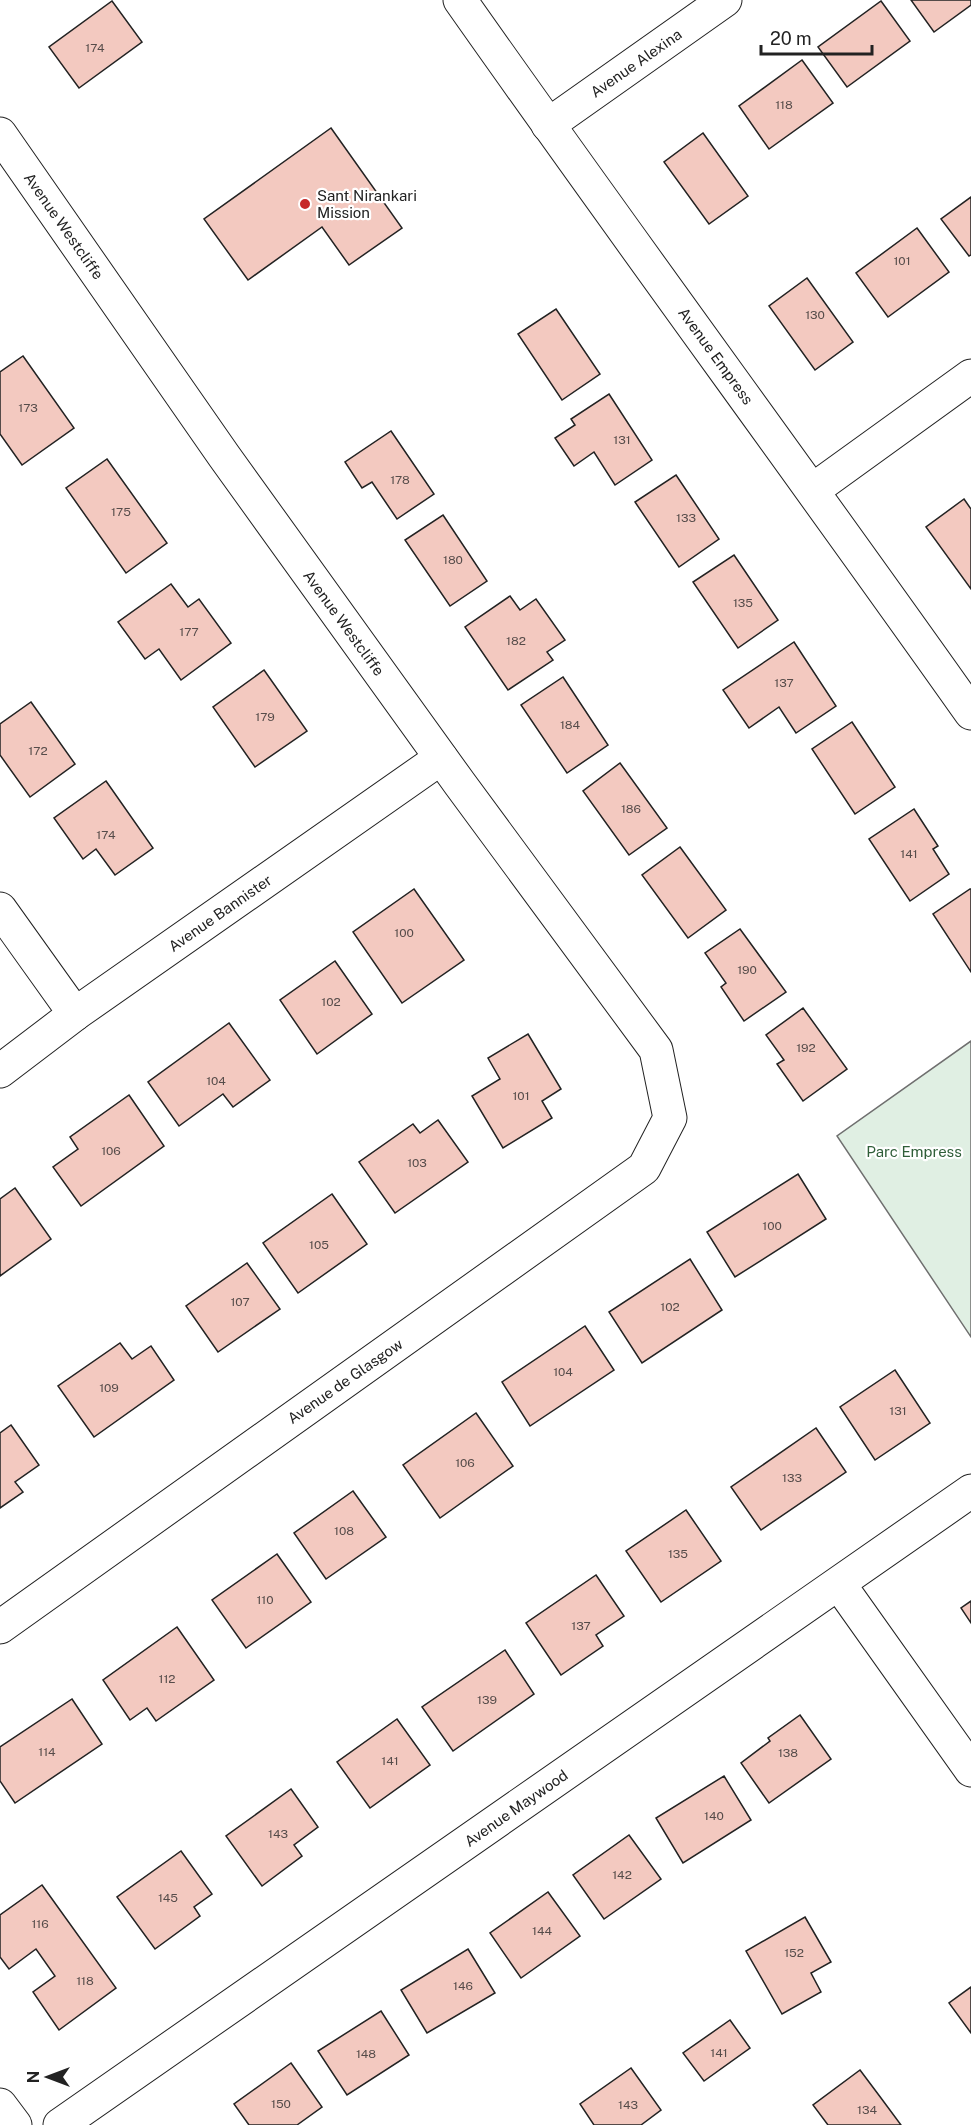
<svg xmlns="http://www.w3.org/2000/svg" width="971" height="2125" font-family="'Public Sans',sans-serif">
<rect width="100%" height="100%" fill="#fff"/>
<path fill="#e0efe3" stroke="#6f6f6f" stroke-width="1.5" d="M971,1041V1337L837,1136Z"/>
<g fill="#f3c9c0" stroke="#222" stroke-width="1.5">
<path d="M911,0H971V5L934,32Z"/>
<path d="M112,1L142,42L79,88L49,47Z"/>
<path d="M881,1L910,41L847,87L818,47Z"/>
<path d="M802,60L833,103L769,149L739,106Z"/>
<path d="M331,128L402,228L349,265L322,227L248,280L204,219Z"/>
<path d="M703,133L748,196L709,224L664,162Z"/>
<path d="M971,197V255L969,256L941,219Z"/>
<path d="M917,228L949,272L888,317L856,273Z"/>
<path d="M807,278L853,342L815,370L769,306Z"/>
<path d="M556,309L600,374L562,400L518,334Z"/>
<path d="M23,356L74,428L22,465L0,434V372Z"/>
<path d="M609,394L652,460L615,485L594,452L574,466L555,438L575,425L571,419Z"/>
<path d="M391,431L434,494L397,519L372,482L362,488L345,462Z"/>
<path d="M107,459L167,543L126,573L66,488Z"/>
<path d="M676,475L719,539L679,567L635,502Z"/>
<path d="M964,499L971,509V589L926,527Z"/>
<path d="M443,515L487,581L450,606L405,540Z"/>
<path d="M734,555L778,620L738,648L693,582Z"/>
<path d="M171,584L188,607L199,599L231,643L181,680L159,649L145,659L118,622Z"/>
<path d="M510,596L520,610L536,599L565,640L547,652L553,660L508,690L465,627Z"/>
<path d="M794,642L836,706L796,733L779,707L749,728L723,690Z"/>
<path d="M264,670L307,731L255,767L213,707Z"/>
<path d="M563,677L608,745L567,773L521,705Z"/>
<path d="M31,702L75,764L30,797L0,755V724Z"/>
<path d="M852,722L895,787L855,814L812,749Z"/>
<path d="M620,763L667,828L629,855L583,791Z"/>
<path d="M106,781L153,848L115,875L96,849L83,859L54,818Z"/>
<path d="M914,809L938,846L933,849L949,874L910,901L869,839Z"/>
<path d="M680,847L726,910L688,938L642,875Z"/>
<path d="M414,889L464,960L402,1003L353,932Z"/>
<path d="M970,889H971V972L933,914Z"/>
<path d="M740,929L786,992L744,1021L721,987L726,983L705,953Z"/>
<path d="M335,961L372,1014L317,1054L280,1000Z"/>
<path d="M803,1008L847,1069L803,1101L777,1064L784,1060L766,1035Z"/>
<path d="M229,1023L270,1080L233,1107L223,1094L179,1126L148,1082Z"/>
<path d="M528,1034L561,1089L542,1101L552,1118L503,1148L472,1096L500,1079L488,1058Z"/>
<path d="M129,1095L164,1146L81,1206L53,1167L78,1149L70,1137Z"/>
<path d="M438,1120L468,1162L395,1213L359,1162L413,1124L420,1133Z"/>
<path d="M798,1174L826,1219L735,1277L707,1232Z"/>
<path d="M15,1188L51,1239L0,1276V1199Z"/>
<path d="M332,1194L367,1244L298,1293L263,1243Z"/>
<path d="M690,1259L722,1310L642,1363L609,1312Z"/>
<path d="M247,1263L280,1309L218,1352L186,1306Z"/>
<path d="M585,1326L614,1370L530,1426L502,1382Z"/>
<path d="M120,1343L132,1359L151,1346L174,1380L94,1437L58,1386Z"/>
<path d="M895,1370L930,1423L875,1460L840,1407Z"/>
<path d="M476,1413L513,1466L440,1518L403,1465Z"/>
<path d="M11,1425L39,1465L15,1482L23,1492L0,1508V1433Z"/>
<path d="M816,1428L846,1472L761,1530L731,1487Z"/>
<path d="M353,1491L386,1537L326,1579L294,1533Z"/>
<path d="M686,1510L721,1561L661,1602L626,1551Z"/>
<path d="M277,1554L311,1602L246,1648L212,1600Z"/>
<path d="M596,1575L624,1616L596,1635L603,1646L561,1675L526,1623Z"/>
<path d="M971,1601V1623L961,1608Z"/>
<path d="M177,1627L214,1680L156,1721L147,1708L130,1720L103,1680Z"/>
<path d="M505,1650L534,1694L453,1751L422,1707Z"/>
<path d="M72,1699L102,1744L15,1803L0,1781V1747Z"/>
<path d="M800,1715L831,1759L769,1803L741,1763L770,1741L768,1738Z"/>
<path d="M397,1719L430,1765L370,1808L337,1762Z"/>
<path d="M724,1776L751,1820L683,1863L656,1818Z"/>
<path d="M291,1789L318,1827L294,1845L302,1856L262,1886L226,1836Z"/>
<path d="M629,1835L661,1879L604,1919L573,1875Z"/>
<path d="M181,1851L212,1894L194,1907L200,1916L155,1949L117,1897Z"/>
<path d="M42,1885L116,1988L59,2030L33,1992L55,1976L36,1949L9,1969L0,1957V1915Z"/>
<path d="M548,1892L580,1936L521,1978L490,1933Z"/>
<path d="M805,1917L831,1962L811,1973L821,1992L782,2014L746,1951Z"/>
<path d="M468,1949L495,1993L427,2033L401,1990Z"/>
<path d="M971,1987V2033L949,2003Z"/>
<path d="M381,2011L409,2055L347,2095L318,2051Z"/>
<path d="M730,2020L750,2048L704,2081L683,2053Z"/>
<path d="M291,2063L322,2107L297,2125H249L234,2104Z"/>
<path d="M631,2068L661,2110L641,2125H594L580,2104Z"/>
<path d="M860,2070L881,2098L901,2125H828L813,2105Z"/>
</g>
<g fill="none" stroke-linecap="round" stroke-linejoin="round">
<defs>
<g id="minor">
<path d="M460,0C628,239 802,474 971,713"/>
<path d="M548,125L725,0"/>
<path d="M0,134L224,456L460,784L656,1050L670,1118L644,1168L0,1627"/>
<path d="M813,490L971,376"/>
<path d="M0,909L75,1014"/>
<path d="M0,1071L75,1014L441,758"/>
<path d="M839,1584L971,1770"/>
<path d="M0,2105L15,2125"/>
<path d="M60,2125L971,1491"/>
</g>
</defs>
<use href="#minor" stroke="#222" stroke-width="35"/>
<use href="#minor" stroke="#fff" stroke-width="33"/>
</g>
<circle fill="#c62828" stroke="#fff" stroke-width="2" cx="305" cy="204" r="6"/>
<g text-anchor="middle" dominant-baseline="central" stroke-width="4.5" stroke-linejoin="round" paint-order="stroke">
<g font-size="12" fill="#564c4a">
<text x="95" y="48">174</text>
<text x="784" y="105">118</text>
<text x="902" y="261">101</text>
<text x="815" y="315">130</text>
<text x="28" y="408">173</text>
<text x="622" y="440">131</text>
<text x="400" y="480">178</text>
<text x="121" y="512">175</text>
<text x="686" y="518">133</text>
<text x="453" y="560">180</text>
<text x="743" y="603">135</text>
<text x="189" y="632">177</text>
<text x="516" y="641">182</text>
<text x="784" y="683">137</text>
<text x="265" y="717">179</text>
<text x="570" y="725">184</text>
<text x="38" y="751">172</text>
<text x="631" y="809">186</text>
<text x="106" y="835">174</text>
<text x="909" y="854">141</text>
<text x="404" y="933">100</text>
<text x="747" y="970">190</text>
<text x="331" y="1002">102</text>
<text x="806" y="1048">192</text>
<text x="216" y="1081">104</text>
<text x="521" y="1096">101</text>
<text x="111" y="1151">106</text>
<text x="417" y="1163">103</text>
<text x="772" y="1226">100</text>
<text x="319" y="1245">105</text>
<text x="240" y="1302">107</text>
<text x="670" y="1307">102</text>
<text x="563" y="1372">104</text>
<text x="109" y="1388">109</text>
<text x="898" y="1411">131</text>
<text x="465" y="1463">106</text>
<text x="792" y="1478">133</text>
<text x="344" y="1531">108</text>
<text x="678" y="1554">135</text>
<text x="265" y="1600">110</text>
<text x="581" y="1626">137</text>
<text x="167" y="1679">112</text>
<text x="487" y="1700">139</text>
<text x="47" y="1752">114</text>
<text x="788" y="1753">138</text>
<text x="390" y="1761">141</text>
<text x="714" y="1816">140</text>
<text x="278" y="1834">143</text>
<text x="622" y="1875">142</text>
<text x="168" y="1898">145</text>
<text x="40" y="1924">116</text>
<text x="542" y="1931">144</text>
<text x="794" y="1953">152</text>
<text x="85" y="1981">118</text>
<text x="463" y="1986">146</text>
<text x="719" y="2053">141</text>
<text x="366" y="2054">148</text>
<text x="281" y="2104">150</text>
<text x="628" y="2105">143</text>
<text x="867" y="2110">134</text>
</g>
<g font-size="15" fill="#222" stroke="#fff">
<text transform="translate(636 63) rotate(-35)">Avenue Alexina</text>
<text transform="translate(64 226) rotate(55)">Avenue Westcliffe</text>
<text transform="translate(716 356) rotate(54)">Avenue Empress</text>
<text transform="translate(344 623) rotate(54)">Avenue Westcliffe</text>
<text transform="translate(220 913) rotate(-35)">Avenue Bannister</text>
<text transform="translate(345 1381) rotate(-35)">Avenue de Glasgow</text>
<text transform="translate(516 1808) rotate(-35)">Avenue Maywood</text>
</g>
<g font-size="15" fill="#222" stroke="#fff" text-anchor="start">
<text x="317" y="195">Sant Nirankari<tspan x="317" dy="17">Mission</tspan></text>
</g>
<g font-size="15" fill="#2f5e38" stroke="#fff">
<text x="914" y="1151">Parc Empress</text>
</g>
</g>
<g transform="translate(48 2077) rotate(270)" stroke="#ffffff" stroke-width="4.5" paint-order="stroke">
<path d="M0-4.5L10 22L0 15L-10 22Z" fill="#222222"/>
<text y="-9" font-size="16" font-weight="bold" text-anchor="middle" fill="#222222">N</text>
</g>
<path d="M761 45v9h111v-9" fill="none" stroke="#222222" stroke-width="3"/>
<text x="770" y="45" font-size="18" fill="#222222" stroke="#ffffff" stroke-width="4.5" paint-order="stroke">20 m</text>
</svg>
